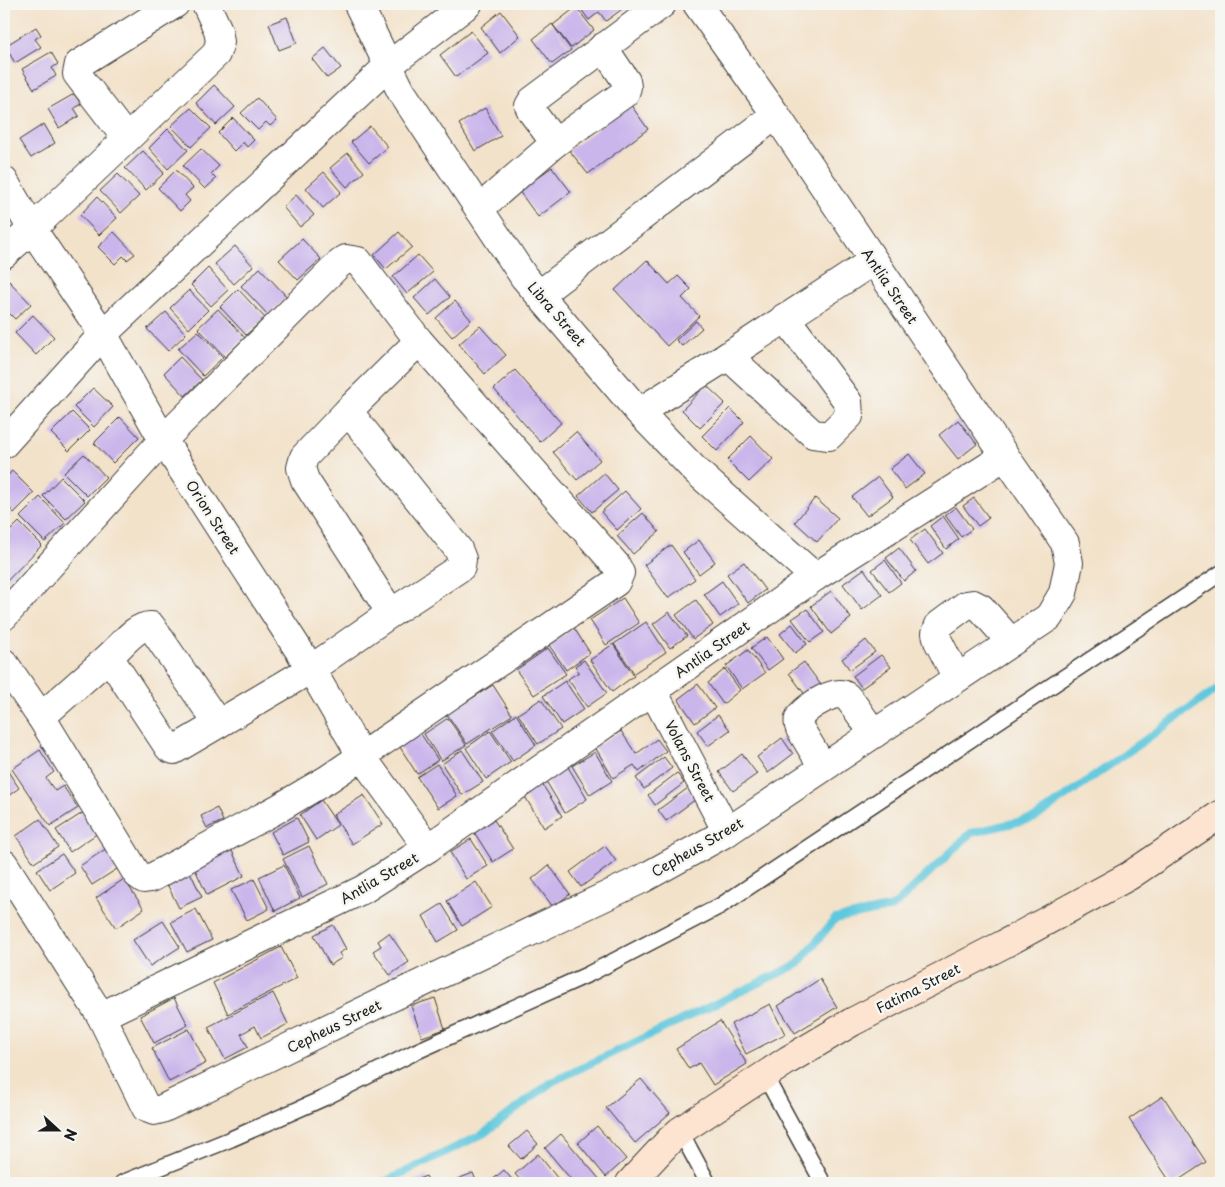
<svg xmlns="http://www.w3.org/2000/svg" width="1225" height="1187" font-family="'Playpen Sans',sans-serif">
<rect width="100%" height="100%" fill="#f6f6f2"/>
<filter id="ink" filterUnits="userSpaceOnUse"><feTurbulence type="fractalNoise" baseFrequency=".02" numOctaves="2"/><feDisplacementMap in="SourceGraphic" scale="10" xChannelSelector="R" yChannelSelector="G"/><feConvolveMatrix kernelMatrix="1 2 1 2 8 2 1 2 1" color-interpolation-filters="sRGB"/></filter>
<filter id="wash" filterUnits="userSpaceOnUse"><feTurbulence type="fractalNoise" baseFrequency=".0096" numOctaves="4" result="noise"/><feDisplacementMap in="SourceGraphic" scale="20" xChannelSelector="R" yChannelSelector="G"/><feGaussianBlur stdDeviation="1.12" result="paint"/><feColorMatrix in="noise" values="0 0 0 0 0 0 0 0 0 0 0 0 0 0 0 0 0 1.4 0 .05"/><feComposite in="paint" operator="in"/></filter>
<g filter="url(#wash)">
<rect width="100%" height="100%" fill="#f3e2ca"/>
<g fill="none" stroke-linecap="round" stroke-linejoin="round">
<path stroke="#60c8dd" stroke-width="8" d="M382,1183L483,1134L552,1082L798,964L835,919L893,907L971,833L1035,818L1221,686"/>
</g>
<g id="blocks">
<g fill="#cbb6eb">
<path d="M577,4H629L606,21L599,12L589,20Z"/>
<path d="M576,7L594,30L571,48L553,25Z"/>
<path d="M501,11L520,36L500,53L481,27Z"/>
<path d="M287,17L297,43L279,50L269,24Z"/>
<path d="M552,24L571,50L552,64L533,39Z"/>
<path d="M36,27L41,35L35,39L41,47L15,63L5,46Z"/>
<path d="M471,31L488,53L456,77L440,55Z"/>
<path d="M325,48L341,68L327,78L312,59Z"/>
<path d="M51,52L58,64L52,68L56,76L34,89L22,69Z"/>
<path d="M214,85L235,107L216,125L196,103Z"/>
<path d="M74,94L81,104L74,108L79,116L59,128L48,109Z"/>
<path d="M257,98L277,120L270,126L266,122L258,130L241,113Z"/>
<path d="M630,104L648,129L588,174L569,150Z"/>
<path d="M191,108L211,128L191,147L171,126Z"/>
<path d="M485,108L501,136L475,151L459,124Z"/>
<path d="M233,118L254,140L247,147L243,142L234,151L218,133Z"/>
<path d="M44,124L55,143L31,158L19,140Z"/>
<path d="M370,126L388,147L369,163L351,142Z"/>
<path d="M168,129L188,150L168,169L149,148Z"/>
<path d="M201,149L219,166L211,174L216,179L205,189L183,166Z"/>
<path d="M143,151L164,173L146,190L125,168Z"/>
<path d="M348,153L364,172L347,187L330,168Z"/>
<path d="M552,167L571,192L538,217L519,191Z"/>
<path d="M176,170L193,188L185,195L190,201L180,211L158,188Z"/>
<path d="M324,172L341,192L323,208L306,188Z"/>
<path d="M118,174L139,196L121,213L100,191Z"/>
<path d="M296,195L314,215L300,227L283,207Z"/>
<path d="M97,197L117,218L99,235L80,215Z"/>
<path d="M114,232L135,254L127,260L123,256L115,264L98,247Z"/>
<path d="M399,232L412,247L386,269L374,255Z"/>
<path d="M302,239L321,259L298,280L279,260Z"/>
<path d="M235,246L253,266L234,284L215,264Z"/>
<path d="M418,255L433,272L407,294L393,277Z"/>
<path d="M647,260L669,284L678,276L691,289L682,298L699,316L667,346L615,290Z"/>
<path d="M208,268L228,290L211,306L191,285Z"/>
<path d="M260,268L287,297L268,315L241,286Z"/>
<path d="M435,279L450,297L429,315L414,298Z"/>
<path d="M9,281L31,304L15,319L4,308V286Z"/>
<path d="M238,289L265,318L246,335L220,307Z"/>
<path d="M189,290L208,310L189,329L170,308Z"/>
<path d="M455,301L471,320L452,337L436,318Z"/>
<path d="M218,309L245,338L225,357L198,328Z"/>
<path d="M166,312L186,334L168,351L147,329Z"/>
<path d="M33,315L54,337L36,355L15,333Z"/>
<path d="M696,321L702,328L682,346L676,340Z"/>
<path d="M480,326L506,355L485,374L459,344Z"/>
<path d="M198,331L223,357L203,376L178,349Z"/>
<path d="M180,357L202,380L185,396L164,373Z"/>
<path d="M515,370L561,423L540,442L494,389Z"/>
<path d="M706,385L725,403L700,428L682,410Z"/>
<path d="M93,388L113,407L94,427L74,407Z"/>
<path d="M730,408L744,422L717,451L702,436Z"/>
<path d="M72,412L90,430L69,451L51,433Z"/>
<path d="M120,417L139,437L113,463L94,443Z"/>
<path d="M958,420L977,444L958,459L939,435Z"/>
<path d="M576,432L600,460L577,480L553,452Z"/>
<path d="M751,436L773,459L749,482L727,460Z"/>
<path d="M84,454L106,477L87,496L64,473Z"/>
<path d="M909,454L925,474L905,489L890,469Z"/>
<path d="M12,471L34,493L14,513L4,502V480Z"/>
<path d="M604,473L618,490L592,512L578,496Z"/>
<path d="M61,477L85,501L66,519L43,496Z"/>
<path d="M878,477L893,497L867,516L852,497Z"/>
<path d="M625,491L641,509L617,530L601,512Z"/>
<path d="M40,497L65,523L45,542L20,517Z"/>
<path d="M815,498L838,518L817,542L795,522Z"/>
<path d="M974,498L989,518L978,526L963,506Z"/>
<path d="M956,507L972,529L961,537L945,515Z"/>
<path d="M4,508L11,515L4,522Z"/>
<path d="M643,513L659,532L633,554L617,536Z"/>
<path d="M943,516L959,539L946,549L930,526Z"/>
<path d="M19,522L42,545L4,584V537Z"/>
<path d="M925,529L943,553L928,564L910,540Z"/>
<path d="M699,540L715,562L699,574L683,552Z"/>
<path d="M671,545L695,579L668,598L644,565Z"/>
<path d="M899,548L916,571L904,581L886,558Z"/>
<path d="M885,560L901,583L889,592L872,570Z"/>
<path d="M744,562L765,590L748,603L727,574Z"/>
<path d="M864,569L882,595L862,610L843,584Z"/>
<path d="M722,581L738,604L720,617L704,594Z"/>
<path d="M831,591L851,618L831,634L811,606Z"/>
<path d="M623,598L639,623L606,645L590,620Z"/>
<path d="M696,600L713,625L693,639L676,615Z"/>
<path d="M807,609L824,632L810,642L792,619Z"/>
<path d="M669,612L687,636L670,648L653,624Z"/>
<path d="M646,622L666,652L634,673L614,644Z"/>
<path d="M792,624L807,644L795,653L780,634Z"/>
<path d="M574,628L590,653L566,670L549,645Z"/>
<path d="M767,637L783,659L768,670L751,648Z"/>
<path d="M866,640L875,652L850,670L842,659Z"/>
<path d="M613,644L634,676L612,692L590,660Z"/>
<path d="M548,648L566,674L534,695L516,670Z"/>
<path d="M748,650L765,673L742,689L726,666Z"/>
<path d="M881,655L891,667L862,688L853,676Z"/>
<path d="M584,660L607,693L587,707L568,679L579,672L575,666Z"/>
<path d="M804,662L821,685L806,696L789,673Z"/>
<path d="M725,669L740,690L723,704L708,683Z"/>
<path d="M565,681L584,709L562,724L543,696Z"/>
<path d="M698,684L715,708L695,723L678,699Z"/>
<path d="M493,685L512,715L467,744L447,714Z"/>
<path d="M541,699L561,729L538,744L518,714Z"/>
<path d="M516,714L536,745L513,761L492,731Z"/>
<path d="M718,715L730,730L708,746L697,731Z"/>
<path d="M448,718L466,745L441,761L424,734Z"/>
<path d="M419,731L438,760L417,774L398,744Z"/>
<path d="M490,731L511,762L486,779L466,748Z"/>
<path d="M621,731L636,754L657,739L666,751L639,772L634,765L613,778L595,747Z"/>
<path d="M782,738L793,754L768,773L757,757Z"/>
<path d="M40,750L54,772L46,778L55,791L63,786L78,808L50,826L12,769Z"/>
<path d="M462,750L483,782L462,795L442,764Z"/>
<path d="M595,752L612,781L590,795L572,766Z"/>
<path d="M742,754L757,774L733,791L719,772Z"/>
<path d="M664,757L672,768L644,789L636,778Z"/>
<path d="M437,764L457,796L438,808L417,777Z"/>
<path d="M568,767L587,799L565,813L546,781Z"/>
<path d="M7,770L19,788L4,799V772Z"/>
<path d="M677,773L684,783L655,805L648,795Z"/>
<path d="M542,784L562,816L544,828L524,795Z"/>
<path d="M688,788L696,799L666,821L658,810Z"/>
<path d="M364,795L383,824L352,844L333,815Z"/>
<path d="M321,800L338,825L316,840L300,815Z"/>
<path d="M217,808L223,821L207,828L201,816Z"/>
<path d="M84,812L98,833L70,852L56,830Z"/>
<path d="M297,818L309,842L283,855L271,832Z"/>
<path d="M40,819L58,847L34,863L16,836Z"/>
<path d="M494,820L513,849L493,862L474,832Z"/>
<path d="M471,839L488,866L466,879L450,852Z"/>
<path d="M309,846L328,884L302,897L283,859Z"/>
<path d="M605,846L616,861L581,887L570,872Z"/>
<path d="M107,848L120,867L92,885L80,866Z"/>
<path d="M231,849L244,876L207,895L194,867Z"/>
<path d="M62,854L75,873L50,890L37,870Z"/>
<path d="M284,865L300,898L275,911L259,877Z"/>
<path d="M549,865L570,894L553,907L532,879Z"/>
<path d="M188,868L202,897L179,908L165,880Z"/>
<path d="M124,879L144,909L116,928L96,898Z"/>
<path d="M254,879L269,909L247,920L231,890Z"/>
<path d="M476,882L492,907L462,926L447,901Z"/>
<path d="M442,904L458,930L438,942L423,916Z"/>
<path d="M196,909L212,940L187,952L171,922Z"/>
<path d="M163,921L180,947L150,966L133,940Z"/>
<path d="M333,925L346,949L339,953L342,958L330,965L314,935Z"/>
<path d="M389,933L409,962L390,975L373,951L381,946L378,941Z"/>
<path d="M281,947L297,978L228,1014L213,983Z"/>
<path d="M820,979L837,1007L795,1033L778,1006Z"/>
<path d="M273,993L288,1024L261,1038L255,1026L241,1034L248,1047L225,1059L208,1027Z"/>
<path d="M174,998L188,1025L154,1043L140,1016Z"/>
<path d="M435,998L445,1029L422,1037L411,1006Z"/>
<path d="M770,1004L785,1034L746,1054L731,1024Z"/>
<path d="M720,1021L747,1064L713,1085L699,1063L689,1069L676,1049Z"/>
<path d="M189,1029L206,1063L169,1082L152,1048Z"/>
<path d="M641,1079L670,1113L635,1143L606,1108Z"/>
<path d="M1163,1096L1206,1162L1174,1183H1171L1129,1119Z"/>
<path d="M597,1126L626,1159L606,1177L578,1143Z"/>
<path d="M527,1131L538,1144L521,1159L509,1146Z"/>
<path d="M561,1134L601,1181L599,1183H574L545,1148Z"/>
<path d="M538,1154L559,1180L555,1183H523L515,1174Z"/>
<path d="M504,1170L515,1183H489Z"/>
<path d="M473,1173L477,1183H447Z"/>
<path d="M426,1176L430,1183H408Z"/>
</g>
</g>
</g>
<g filter="url(#ink)">
<use href="#blocks" fill-opacity="0" stroke="#3c3a36" stroke-width="1"/>
<g fill="none" stroke-linecap="round" stroke-linejoin="round">
<defs>
<g id="lane">
<path d="M765,1076L823,1183"/>
<path d="M680,1131L708,1183"/>
<path d="M122,1183L231,1139L324,1098L415,1052L589,974L720,906L1221,573"/>
</g>
<g id="street">
<path d="M358,4L401,91L524,277L639,412L696,471L815,577"/>
<path d="M126,138L77,74L79,64L175,4"/>
<path d="M555,143L625,93L627,87L626,81L603,47"/>
<path d="M4,181L32,229L103,334L163,440L311,669L362,757L428,848"/>
<path d="M479,209L555,143L532,112L529,106L532,101L662,4"/>
<path d="M4,254L32,229L216,54L220,42L218,30L206,4"/>
<path d="M540,294L776,115"/>
<path d="M728,356L813,434L829,436L849,416L848,402L785,317"/>
<path d="M348,411L458,549L462,559L461,567L391,613"/>
<path d="M639,412L728,356L873,261"/>
<path d="M4,444L103,334L388,66L468,4"/>
<path d="M4,616L163,440L338,265L346,259L358,261L419,341L616,565L620,573L616,582L328,779L279,808L151,878L144,879L137,874L41,717L4,663"/>
<path d="M109,657C120,647 136,625 151,626L218,724"/>
<path d="M957,678L938,641L936,633L939,625L966,605L973,604L981,608L1011,642"/>
<path d="M653,691L727,832"/>
<path d="M41,717L109,657L169,748L174,750L311,669L391,613L305,480L301,468L304,457L348,411L419,341"/>
<path d="M823,767L800,729C798,724 798,719 801,715C809,706 836,688 846,696C853,702 867,725 874,734"/>
<path d="M4,864L101,1016L364,889L428,848L815,577L1005,456L776,115L697,4"/>
<path d="M101,1016L146,1108L154,1111L162,1109L386,1000L642,879L727,832L1049,617L1063,593L1069,563L1065,543L1005,456"/>
</g>
<path id="secondary" d="M630,1183L670,1140L680,1131L788,1060L852,1022L1004,944L1129,876L1221,814"/>
</defs>
<use href="#lane" stroke="#3c3a36" stroke-width="18"/>
<use href="#street" stroke="#3c3a36" stroke-width="30"/>
<use href="#secondary" stroke="#3c3a36" stroke-width="30"/>
<use href="#lane" stroke="#fff" stroke-width="15"/>
<use href="#street" stroke="#fff" stroke-width="28"/>
<use href="#secondary" stroke="#fde4d1" stroke-width="28"/>
</g>
</g>
<g text-anchor="middle" dominant-baseline="central" stroke-width="5" stroke-linejoin="round" paint-order="stroke">
<g font-size="14" fill="#1c1c1c" stroke="#f6f6f2">
<text transform="translate(890 286) rotate(56)">Antlia Street</text>
<text transform="translate(557 314) rotate(49)">Libra Street</text>
<text transform="translate(213 517) rotate(57)">Orion Street</text>
<text transform="translate(712 649) rotate(-35)">Antlia Street</text>
<text transform="translate(690 761) rotate(62)">Volans Street</text>
<text transform="translate(697 847) rotate(-30)">Cepheus Street</text>
<text transform="translate(379 878) rotate(-30)">Antlia Street</text>
<text transform="translate(918 988) rotate(-27)">Fatima Street</text>
<text transform="translate(334 1026) rotate(-26)">Cepheus Street</text>
</g>
</g>
<rect width="1225" height="1187" fill="none" stroke="#f6f6f2" stroke-width="20"/>
<g transform="translate(58 1130) rotate(111)" stroke="#f6f6f2" stroke-width="4" paint-order="stroke">
<path d="M0-4L9 19L0 12L-9 19Z" fill="#1c1c1c"/>
<text y="-8" font-size="14" font-weight="bold" text-anchor="middle" fill="#1c1c1c">N</text>
</g>
</svg>
